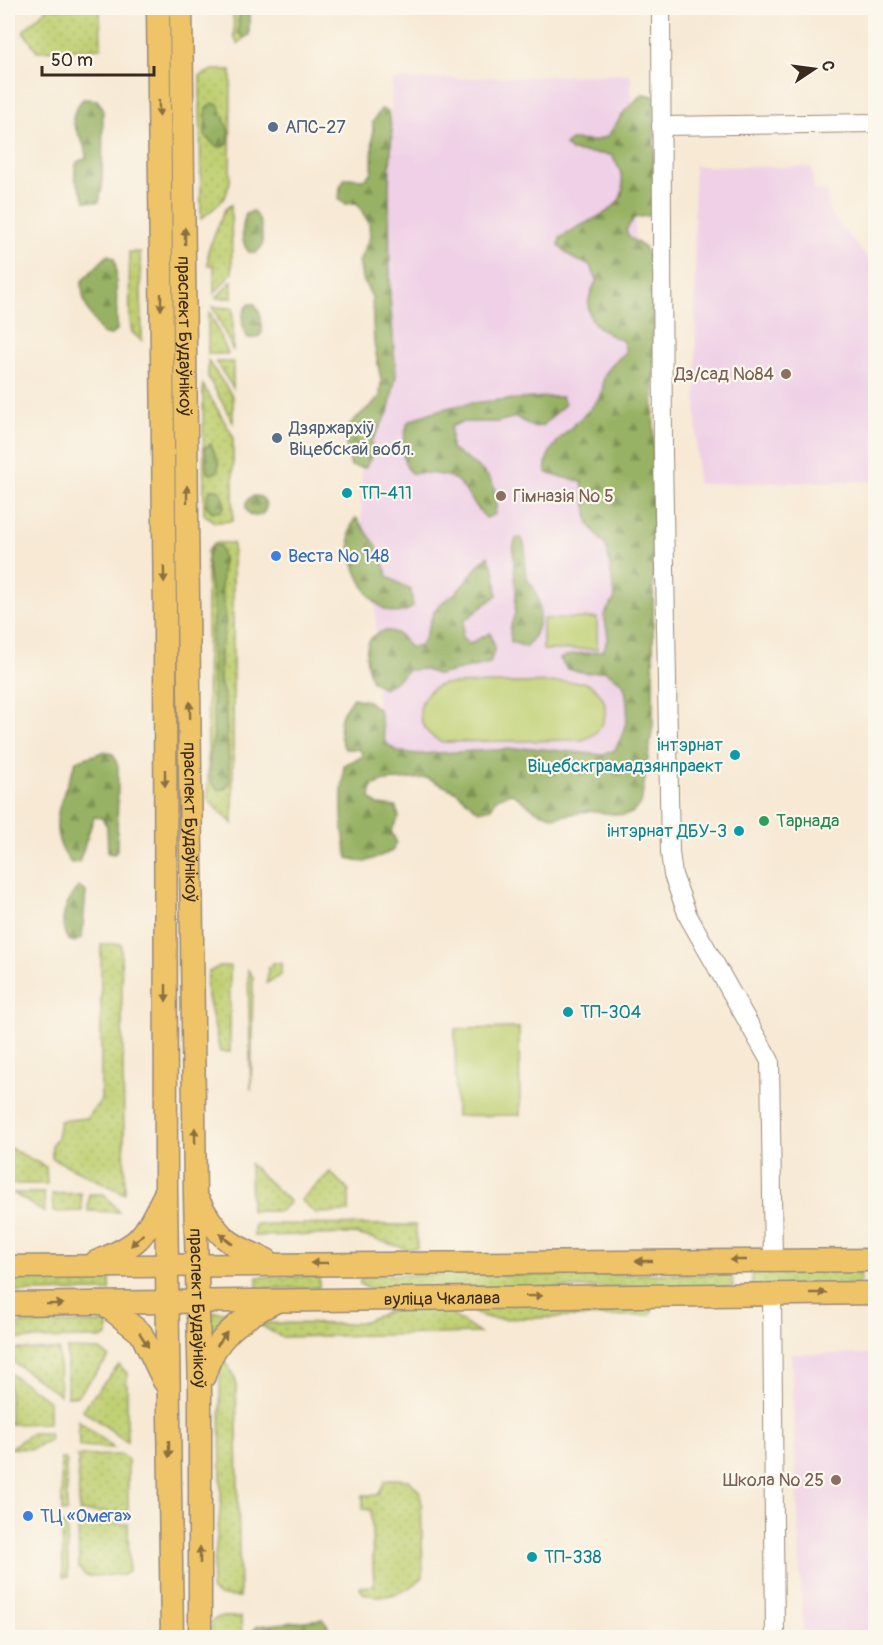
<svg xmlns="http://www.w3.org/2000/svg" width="883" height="1645" font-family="Pangolin,sans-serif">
<defs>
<pattern id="grass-dots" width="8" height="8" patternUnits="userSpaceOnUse" patternTransform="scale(1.5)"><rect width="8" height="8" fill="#c0d073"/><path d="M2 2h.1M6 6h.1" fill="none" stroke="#a6b363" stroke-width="1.8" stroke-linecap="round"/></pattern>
<pattern id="forest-firs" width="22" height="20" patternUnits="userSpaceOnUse" patternTransform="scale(1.5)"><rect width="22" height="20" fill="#98b265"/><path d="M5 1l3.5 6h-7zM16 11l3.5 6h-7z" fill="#7d9153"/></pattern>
</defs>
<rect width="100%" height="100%" fill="#fbf7ec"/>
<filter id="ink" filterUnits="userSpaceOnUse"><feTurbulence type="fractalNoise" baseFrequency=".0167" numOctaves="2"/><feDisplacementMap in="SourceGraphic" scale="12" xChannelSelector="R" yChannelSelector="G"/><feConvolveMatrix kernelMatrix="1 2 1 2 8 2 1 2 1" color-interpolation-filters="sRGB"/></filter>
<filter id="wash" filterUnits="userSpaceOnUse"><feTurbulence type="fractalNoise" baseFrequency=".008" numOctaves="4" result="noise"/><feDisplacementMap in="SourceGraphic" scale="24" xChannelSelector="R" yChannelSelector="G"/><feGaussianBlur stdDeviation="1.35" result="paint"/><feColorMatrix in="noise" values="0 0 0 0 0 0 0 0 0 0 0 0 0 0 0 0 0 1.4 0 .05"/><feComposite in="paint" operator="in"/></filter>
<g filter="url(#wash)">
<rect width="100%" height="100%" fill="#f7e9d4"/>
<g fill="#efd0e6">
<path d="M631,74L639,387V770L378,776L375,581L362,566L361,425L383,403L392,80Z"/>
<path d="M694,166L812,167L814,191L826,190L830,213L875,267V481L697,484Z"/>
<path d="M791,1354H875V1637H803Z"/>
</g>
<g fill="url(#grass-dots)" stroke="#7e7d48" stroke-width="1.5">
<path d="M48,8H100L101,48L37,51L23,31Z"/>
<path d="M233,8H249V32L238,44L234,36Z"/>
<path d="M213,70H231L230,182L226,195L219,204L201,219L200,76Z"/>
<path d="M231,205L232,273L214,294V265H208V251L225,209Z"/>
<path d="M129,252H140L142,341L132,332L130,321Z"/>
<path d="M232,281V298H216Z"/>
<path d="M213,307L233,308V351Z"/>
<path d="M210,312L228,354H208V317Z"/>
<path d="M208,361L233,397V422L208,377Z"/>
<path d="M216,362H233V388Z"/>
<path d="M203,385L233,436V521L214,522L204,514Z"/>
<path d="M214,543H233V824L208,800L207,551Z"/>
<path d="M101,944H121L125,1194L52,1158V1144L57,1138L60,1121L87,1118L101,1100Z"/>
<path d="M273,963H281V975L267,983L268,968Z"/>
<path d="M220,966H230V1052H220L206,987L209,972Z"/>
<path d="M248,970L253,977L251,1090Z"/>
<path d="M8,1147L46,1167L47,1184H8Z"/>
<path d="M250,1164L290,1202L280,1211H251Z"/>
<path d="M330,1172L349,1191V1212L315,1213L301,1200Z"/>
<path d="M13,1193H44L45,1213Z"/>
<path d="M81,1193L82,1211L53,1212L52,1194Z"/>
<path d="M89,1194H104L119,1212L88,1211Z"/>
<path d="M254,1224L416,1225L417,1248L407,1249L357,1234L254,1236Z"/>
<path d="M852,1269L860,1271L861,1281L856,1285L752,1287V1273Z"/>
<path d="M732,1274L733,1287L369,1289L360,1284V1279L368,1275Z"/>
<path d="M110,1276V1291L8,1292V1277Z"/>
<path d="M319,1276V1288L257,1289V1277Z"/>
<path d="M657,1300L650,1315L493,1319L479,1315L460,1304Z"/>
<path d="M443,1308L479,1333L281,1337L257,1323L350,1324L365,1321L393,1310Z"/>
<path d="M210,1312H227L210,1332Z"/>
<path d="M108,1323V1335L103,1338L8,1339V1324Z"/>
<path d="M8,1349L59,1350L60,1395L9,1359Z"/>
<path d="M67,1349L100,1350L109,1357L77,1396H67Z"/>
<path d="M220,1356L228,1366L236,1381L240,1597L219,1596L211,1590L221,1503Z"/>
<path d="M119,1365L127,1373V1442L82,1409Z"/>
<path d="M9,1373L49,1400V1423L10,1424Z"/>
<path d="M78,1420L114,1448L79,1446Z"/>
<path d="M32,1433H49L50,1440L32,1449L10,1448Z"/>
<path d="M121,1455L128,1460V1512H79L78,1456Z"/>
<path d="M61,1459H66L67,1512H62Z"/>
<path d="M394,1479L409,1480L421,1493L423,1577C408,1593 384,1601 363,1593L359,1587L374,1586L371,1510L363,1509V1495H378L385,1481Z"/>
<path d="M62,1524H67L68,1577H63Z"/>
<path d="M78,1524H128L129,1571L123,1575L86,1576L79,1568Z"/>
<path d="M219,1617H241L242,1637H211V1622Z"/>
</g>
<g fill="url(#forest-firs)" stroke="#6a6e42" stroke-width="1.5">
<path d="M240,8H249V35L244,38L238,32Z"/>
<path d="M642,94L654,96V199L651,215L634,218L626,230L630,238L644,247L654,268L653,725L641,804L632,813L623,815L589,811L555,817L537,811L511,793L497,798L491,808L479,811L457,792L427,778L384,781L372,786L370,798L378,805L396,807L399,817L391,831L396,841L393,851L365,862L348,858C340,827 341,796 344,765L364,756L359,749H345C335,730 339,713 353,698L368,701L379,710L385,742L398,752L419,754L532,748L603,755L615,750C628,725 631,710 623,683L605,671L587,673L567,669L560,659C575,650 588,656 604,650L608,636L604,615L615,598L607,548L589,524L582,482C570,477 558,479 546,472C541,443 587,420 601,395C604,389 602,382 604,377C608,367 618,359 626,352L623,341C591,328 578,312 597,280L590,265L574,259L559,246L560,238C594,213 646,211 612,155L571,151L565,145L571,140L594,141L608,136L625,111Z"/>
<path d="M83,99L97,100L103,108L102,187L99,202L85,201C81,182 70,184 77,162L86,158C86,131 59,126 83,99Z"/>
<path d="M212,103L219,105L229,132L228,144L222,147L215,146L205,135L206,109Z"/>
<path d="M381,109L388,111L392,131L389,186L390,298L396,376L388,413L372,441L371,458L365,468L351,466C336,418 354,426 380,396L381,380L374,343L372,297L362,278L359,261L370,237L369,223L357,203L346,204L339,200L340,187L345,178L365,179L372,172L373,122Z"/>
<path d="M253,211C263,222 262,232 262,246L256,253L249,252C240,242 242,226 246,214Z"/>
<path d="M108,255L114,258L116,267L117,330L111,335L103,334C91,317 81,303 82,281Z"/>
<path d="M249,304H255L260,314L262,333L257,338H248C241,327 240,313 249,304Z"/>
<path d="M546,397H562L565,404L542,426L533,427L516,417L497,422H461L451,427V449C477,467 502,475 495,514L486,518C453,481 469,473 411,473C398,459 403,439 408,422C450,400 500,401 546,397Z"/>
<path d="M211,444L219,464L217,472L211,474L207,472L205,447Z"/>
<path d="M210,489H218L223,495L225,506L220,512L211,511L206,504Z"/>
<circle cx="256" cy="506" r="10"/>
<path d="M356,518L377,546L388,577L411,590L413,607C373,637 334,540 356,518Z"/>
<path d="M521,538C529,549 523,562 526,575C527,580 532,585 535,591C544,609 540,632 526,647L511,642L510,629L515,613L516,593L513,547L516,539Z"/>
<path d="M212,545L220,546L223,558L221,588L226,622L220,655V681L225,701L230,783L226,788L219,790L211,782L209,757L214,737L211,639L214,612L207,558Z"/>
<path d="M488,556L495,573L497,595L464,621L462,638L469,644L490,633L495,647L490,663L438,675L423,669L408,670L395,682L383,688L372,681C368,671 365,660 367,648C369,635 383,627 396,633C401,635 405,642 409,647H419C429,636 428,621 436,609C440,602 448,599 454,594C468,583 474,566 488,556Z"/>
<path d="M103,752L113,754L118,767L117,850L114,854L108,853L107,826L102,818L94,817L79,862L71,863C43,828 63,798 76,761Z"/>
<path d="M79,886L86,892L82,937L75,942L68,940C57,922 66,900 79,886Z"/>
<path d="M323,1619L328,1626L325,1635L291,1633L270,1637L253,1636V1630L258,1626Z"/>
</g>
<g fill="#c0d073" stroke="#7e7d48" stroke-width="1.5">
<path d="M597,618V649L543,650V619Z"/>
<path d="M583,682C613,691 613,731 582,740L443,742C413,732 412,693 443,684Z"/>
<path d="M519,1028L520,1115L456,1116L455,1029Z"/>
</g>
</g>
<g filter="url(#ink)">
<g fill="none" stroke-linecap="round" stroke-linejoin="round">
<defs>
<g id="minor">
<path d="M661,8L663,453L670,852L673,875L688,916L770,1061L773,1260"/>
<path d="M661,126L876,123"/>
<path d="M772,1293L775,1638"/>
</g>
<g id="major">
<path d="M158,8L165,614L166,1192L172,1638"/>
<path id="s1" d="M181,8L195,1195L200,1392V1638"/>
<path d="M198,1200C219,1238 227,1244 267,1260"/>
<path d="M96,1262C142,1243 142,1239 164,1196"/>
<path d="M8,1267L876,1260"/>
<path d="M103,1303L141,1333L164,1381"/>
<path id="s2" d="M8,1304L876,1293"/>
<path d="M204,1376C214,1338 239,1320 273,1303"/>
</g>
</defs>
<use href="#minor" stroke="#998a79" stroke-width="20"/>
<use href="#major" stroke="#998a79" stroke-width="25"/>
<use href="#minor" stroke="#fff" stroke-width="18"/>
<use href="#major" stroke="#efc469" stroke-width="22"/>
</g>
<defs><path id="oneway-solid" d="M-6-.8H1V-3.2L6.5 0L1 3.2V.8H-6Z" transform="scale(1.5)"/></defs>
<g fill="#8c6f40">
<use href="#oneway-solid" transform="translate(159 108) rotate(89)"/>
<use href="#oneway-solid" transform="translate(185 236) rotate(-91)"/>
<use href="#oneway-solid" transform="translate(161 302) rotate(90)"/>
<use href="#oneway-solid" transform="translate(187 494) rotate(-90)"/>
<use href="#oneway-solid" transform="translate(164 574) rotate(89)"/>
<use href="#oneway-solid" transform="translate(190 710) rotate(-91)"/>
<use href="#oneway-solid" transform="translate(165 778) rotate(90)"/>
<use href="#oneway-solid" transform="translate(166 993) rotate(90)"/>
<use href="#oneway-solid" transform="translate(195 1136) rotate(-91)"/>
<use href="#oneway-solid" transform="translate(226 1239) rotate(-142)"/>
<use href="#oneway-solid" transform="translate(137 1240) rotate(136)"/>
<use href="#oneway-solid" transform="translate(738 1260) rotate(180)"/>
<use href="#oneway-solid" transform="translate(644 1261) rotate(180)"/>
<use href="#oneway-solid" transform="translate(319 1263) rotate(179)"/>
<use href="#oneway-solid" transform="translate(818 1293)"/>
<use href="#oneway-solid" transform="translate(534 1296) rotate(-1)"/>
<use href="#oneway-solid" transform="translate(55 1304) rotate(-1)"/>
<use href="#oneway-solid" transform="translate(222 1339) rotate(-54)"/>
<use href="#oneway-solid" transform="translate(144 1340) rotate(58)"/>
<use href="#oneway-solid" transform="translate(169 1449) rotate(90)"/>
<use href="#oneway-solid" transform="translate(200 1555) rotate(-90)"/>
</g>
</g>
<g fill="#5c6f8a" stroke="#fbf7ec" stroke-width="2">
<circle cx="273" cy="127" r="6"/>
<circle cx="277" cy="438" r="6"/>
</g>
<g fill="#8d6e63" stroke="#fbf7ec" stroke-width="2">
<circle cx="786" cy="374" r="6"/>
<circle cx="501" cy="496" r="6"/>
<circle cx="836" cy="1480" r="6"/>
</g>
<g fill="#0f9aa8" stroke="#fbf7ec" stroke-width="2">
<circle cx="347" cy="493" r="6"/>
<circle cx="735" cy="755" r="6"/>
<circle cx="739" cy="831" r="6"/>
<circle cx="568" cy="1012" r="6"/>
<circle cx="532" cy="1557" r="6"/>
</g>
<g fill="#3f7fe0" stroke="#fbf7ec" stroke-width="2">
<circle cx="276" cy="556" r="6"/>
<circle cx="28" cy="1516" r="6"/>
</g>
<circle fill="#2e9e5b" stroke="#fbf7ec" stroke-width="2" cx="764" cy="821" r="6"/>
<g text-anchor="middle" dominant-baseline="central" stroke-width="4.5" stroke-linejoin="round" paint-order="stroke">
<g font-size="18" fill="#4e5e75" stroke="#fbf7ec" text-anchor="start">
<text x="285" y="127">АПС-27</text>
<text x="289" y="428">Дзяржархіў<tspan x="289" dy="21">Віцебскай вобл.</tspan></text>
</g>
<g font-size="18" fill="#3b2a1e" stroke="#fbf7ec">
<text stroke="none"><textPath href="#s1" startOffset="328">праспект Будаўнікоў</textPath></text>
<text stroke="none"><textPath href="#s1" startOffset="814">праспект Будаўнікоў</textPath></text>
<text stroke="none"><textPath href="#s2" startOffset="434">вуліца Чкалава</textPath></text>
<text stroke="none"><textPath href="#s1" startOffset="1300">праспект Будаўнікоў</textPath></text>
</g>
<g font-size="18" fill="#785e54" stroke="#fbf7ec" text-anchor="end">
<text x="774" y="374">Дз/сад №84</text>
<text x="513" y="496" text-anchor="start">Гімназія № 5</text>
<text x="824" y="1480">Школа № 25</text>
</g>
<g font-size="18" fill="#0d838f" stroke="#fbf7ec" text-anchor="start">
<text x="359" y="493">ТП-411</text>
<text x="723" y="745" text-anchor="end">інтэрнат<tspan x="723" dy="21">Віцебскграмадзянпраект</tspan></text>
<text x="727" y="831" text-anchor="end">інтэрнат ДБУ-3</text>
<text x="580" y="1012">ТП-304</text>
<text x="544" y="1557">ТП-338</text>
</g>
<g font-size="18" fill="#366cbe" stroke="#fbf7ec" text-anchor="start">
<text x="288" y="556">Веста № 148</text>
<text x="40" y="1516">ТЦ «Омега»</text>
</g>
<g font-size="18" fill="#27864d" stroke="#fbf7ec" text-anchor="start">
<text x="776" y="821">Тарнада</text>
</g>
</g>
<rect width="883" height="1645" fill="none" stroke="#fbf7ec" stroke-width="30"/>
<g transform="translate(814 69) rotate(77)" stroke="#fbf7ec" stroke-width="4.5" paint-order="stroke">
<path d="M0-4.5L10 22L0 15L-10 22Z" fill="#3b2a1e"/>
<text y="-9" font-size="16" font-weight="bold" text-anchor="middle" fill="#3b2a1e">С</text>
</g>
<path d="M42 66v9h112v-9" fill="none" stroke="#3b2a1e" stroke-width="3"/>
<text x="51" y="66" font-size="18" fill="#3b2a1e" stroke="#fbf7ec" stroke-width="4.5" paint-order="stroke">50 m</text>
</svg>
